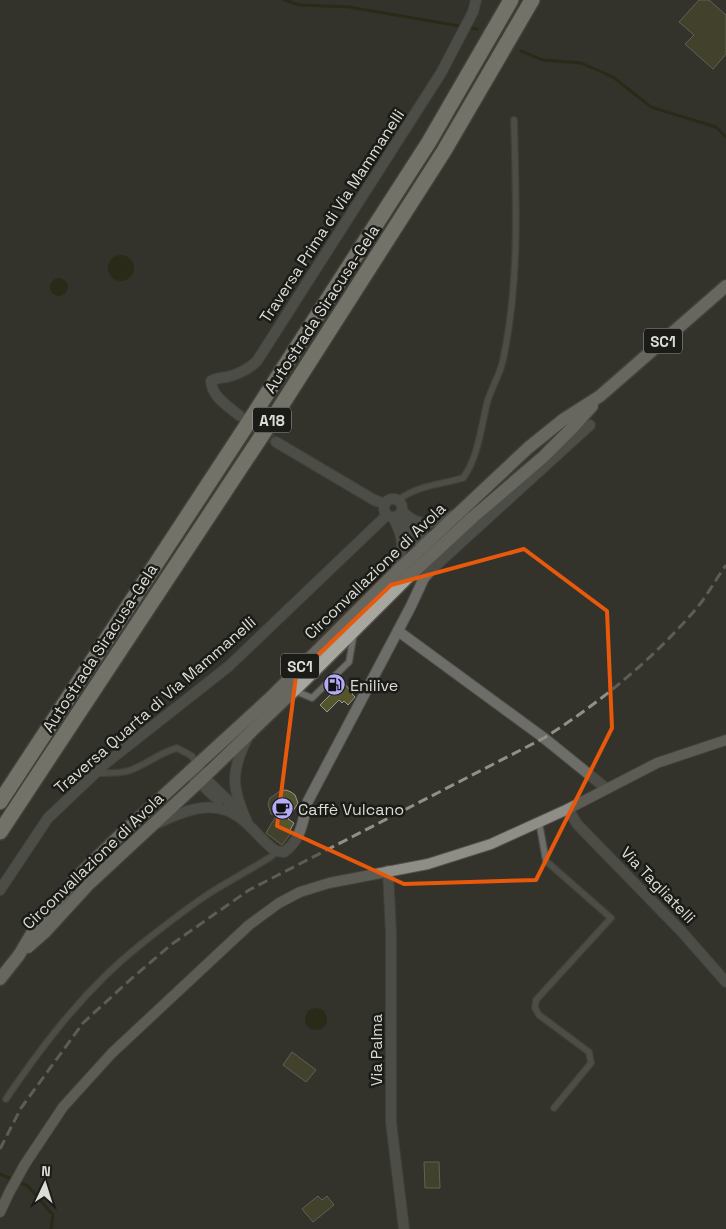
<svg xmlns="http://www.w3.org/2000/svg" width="726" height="1229" font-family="'Space Grotesk',sans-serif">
<rect width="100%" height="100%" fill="#33332b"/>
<g fill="#201f03">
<circle cx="121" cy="268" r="13"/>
<circle cx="59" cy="287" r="9"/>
<circle cx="316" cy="1019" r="11"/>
</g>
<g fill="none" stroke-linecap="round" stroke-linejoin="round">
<g stroke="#201f03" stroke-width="3">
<path d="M284,0L300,5L349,7L477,29"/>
<path d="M521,51L543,60L581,63L613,77L651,107L716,127L726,137"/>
<path d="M0,1174L28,1186L53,1215L51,1229"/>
</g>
</g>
<g fill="#54542d" stroke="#97988e">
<path d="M699,0H709L726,15V54L713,69L685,44L694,35L679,22Z"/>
<path d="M339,678L353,693L352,694L355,697L348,705L344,701L342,703L339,700L327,712L320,705L332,693L328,689Z"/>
<path d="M286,790L291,792L295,795L298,803L288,819L294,823L289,832L291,833L282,845L266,833L276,816L271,814L268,804L270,798L280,791Z"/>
<path d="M292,1052L316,1070L306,1082L283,1065Z"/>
<path d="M424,1162H439L440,1188H425Z"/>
<path d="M318,1196L322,1200L327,1196L334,1205L313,1222L302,1209Z"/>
</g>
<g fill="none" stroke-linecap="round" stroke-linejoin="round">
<path stroke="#4c4c45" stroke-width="10" stroke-dasharray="10 5" stroke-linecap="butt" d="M244,419L276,442"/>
<defs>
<g id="service">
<path d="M398,500C419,485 439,485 463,478C478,458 481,428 487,403C491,388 500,375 503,360C520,281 516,200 514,120"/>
<path d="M293,690L312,698L349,662L354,633"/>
<path d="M96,773C107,773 120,774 131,770C147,764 161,752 177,748L192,756L197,766"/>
<path d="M539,822L546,861L611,918L536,1000L535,1008L539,1015L589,1052L591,1063L554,1108"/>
<path d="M6,1099C44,1043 87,987 140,945C164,926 188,907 213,891C233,879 253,868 272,856L276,851"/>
</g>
<g id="minor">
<path d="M240,416C228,406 212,397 211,381C216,378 221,378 227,377C239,374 248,370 257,361L441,73L473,12L476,0"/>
<path d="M276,442L374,500L385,504"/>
<circle cx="393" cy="508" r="9"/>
<path d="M402,511C419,529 433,524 454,515"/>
<path d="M393,517C405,540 404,548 395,573"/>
<path d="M396,518L428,551"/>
<path d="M410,520L433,545"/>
<path d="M398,631L544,738L607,789"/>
<path d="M199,764C201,785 202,787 219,800"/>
<path d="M194,779L210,783L242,814"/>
<path d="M568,809L577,824L682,932L726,982"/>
<path d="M247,822C232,789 230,772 247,739"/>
<path d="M158,823C181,812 211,799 236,815C251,824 261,841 276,851L284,852C301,841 303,820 308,801L411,606L424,578L433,568L590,425"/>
<path d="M0,890L48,818L106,763L229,666L387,515"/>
</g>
<path id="tertiary" d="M388,871L391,933V1122L404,1229"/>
<path id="secondary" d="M0,1212L10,1191L25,1164L63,1107L112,1053L249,925L279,903L300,892L329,883L428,864L491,844L568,809L657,763L726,740"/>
<g id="primary">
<path d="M28,947L45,932L89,884L201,780L308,677L407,578L473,517L543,457L573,427L592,406"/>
<path d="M0,979L19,955L38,923L81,873L116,839L270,698L394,574L528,448L564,419L600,396L726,286"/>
</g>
<g id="motorway">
<path d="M0,802L243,431L429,142L511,0"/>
<path d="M0,832L274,417L444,151L532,0"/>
</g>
</defs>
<use href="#service" stroke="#51514a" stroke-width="8"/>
<use href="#minor" stroke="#51514a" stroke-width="12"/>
<use href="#tertiary" stroke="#51514a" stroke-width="12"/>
<use href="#secondary" stroke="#51514a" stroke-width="12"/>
<use href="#primary" stroke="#51514a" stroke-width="15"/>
<use href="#motorway" stroke="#51514a" stroke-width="18"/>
<use href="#service" stroke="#6d6e69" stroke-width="5.5"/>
<use href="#minor" stroke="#6d6e69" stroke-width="10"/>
<use href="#tertiary" stroke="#6d6e69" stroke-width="10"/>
<use href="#secondary" stroke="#8e8e87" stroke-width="10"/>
<use href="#primary" stroke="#a7a79f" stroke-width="12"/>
<use href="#motorway" stroke="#bebeb4" stroke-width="15"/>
<path stroke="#909089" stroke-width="3" stroke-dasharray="10 5" stroke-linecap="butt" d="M0,1149L21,1108L83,1023L131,979L172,944L249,890L544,738C601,702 652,660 696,609C707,596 716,579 726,565"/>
</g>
<path d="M0 0H726V1229H0ZM524,549L607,611L612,728L536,880L404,884L277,826L296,676L391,585Z" fill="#33332b" fill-opacity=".55" fill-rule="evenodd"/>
<path fill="none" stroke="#e8590c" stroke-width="4" stroke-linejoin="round" d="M524,549L607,611L612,728L536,880L404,884L277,826L296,676L391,585Z"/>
<defs>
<symbol id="fuel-disc" viewBox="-11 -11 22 22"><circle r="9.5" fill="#b4acf9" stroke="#1b1b17"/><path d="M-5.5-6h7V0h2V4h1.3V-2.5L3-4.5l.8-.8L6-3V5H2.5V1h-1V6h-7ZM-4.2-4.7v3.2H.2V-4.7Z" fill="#111"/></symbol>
<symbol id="cafe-disc" viewBox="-11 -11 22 22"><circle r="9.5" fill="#b4acf9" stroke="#1b1b17"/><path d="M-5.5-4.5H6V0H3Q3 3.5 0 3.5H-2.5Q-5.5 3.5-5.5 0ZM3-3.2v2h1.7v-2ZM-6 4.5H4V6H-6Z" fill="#111"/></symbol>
</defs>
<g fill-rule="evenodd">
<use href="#fuel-disc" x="322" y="672" width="25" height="25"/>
<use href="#cafe-disc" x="270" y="796" width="25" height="25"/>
</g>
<g text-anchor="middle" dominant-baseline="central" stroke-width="5" stroke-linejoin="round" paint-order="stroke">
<g fill="#1b1b17" stroke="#a1a29d" stroke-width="1">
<rect x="644" y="328.5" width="38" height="25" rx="4"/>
<rect x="253" y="407.5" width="38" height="25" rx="4"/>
<rect x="281" y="653.5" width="38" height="25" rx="4"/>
</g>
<g font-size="15" font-weight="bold" fill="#dbdcd6">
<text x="663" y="341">SC1</text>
<text x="272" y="420">A18</text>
<text x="300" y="666">SC1</text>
</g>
<g font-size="16" fill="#dbdcd6" stroke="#1b1b17">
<text transform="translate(332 216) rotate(-57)">Traversa Prima di Via Mammanelli</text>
<text transform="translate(322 309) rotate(-57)">Autostrada Siracusa-Gela</text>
<text transform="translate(375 571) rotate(-44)">Circonvallazione di Avola</text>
<text transform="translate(100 648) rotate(-57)">Autostrada Siracusa-Gela</text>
<text transform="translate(155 705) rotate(-41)">Traversa Quarta di Via Mammanelli</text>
<text transform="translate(93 861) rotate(-44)">Circonvallazione di Avola</text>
<text transform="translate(658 885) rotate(46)">Via Tagliatelli</text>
<text transform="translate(376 1050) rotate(-90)">Via Palma</text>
</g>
<g font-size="16" fill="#dbdcd6" stroke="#1b1b17" text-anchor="start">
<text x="350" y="685">Enilive</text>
<text x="298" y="809">Caffè Vulcano</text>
</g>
</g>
<g transform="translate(45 1184) rotate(4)" stroke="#1b1b17" stroke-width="4" paint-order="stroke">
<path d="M0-4L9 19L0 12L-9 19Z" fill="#dbdcd6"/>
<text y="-8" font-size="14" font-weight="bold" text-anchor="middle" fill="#dbdcd6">N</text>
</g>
</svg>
